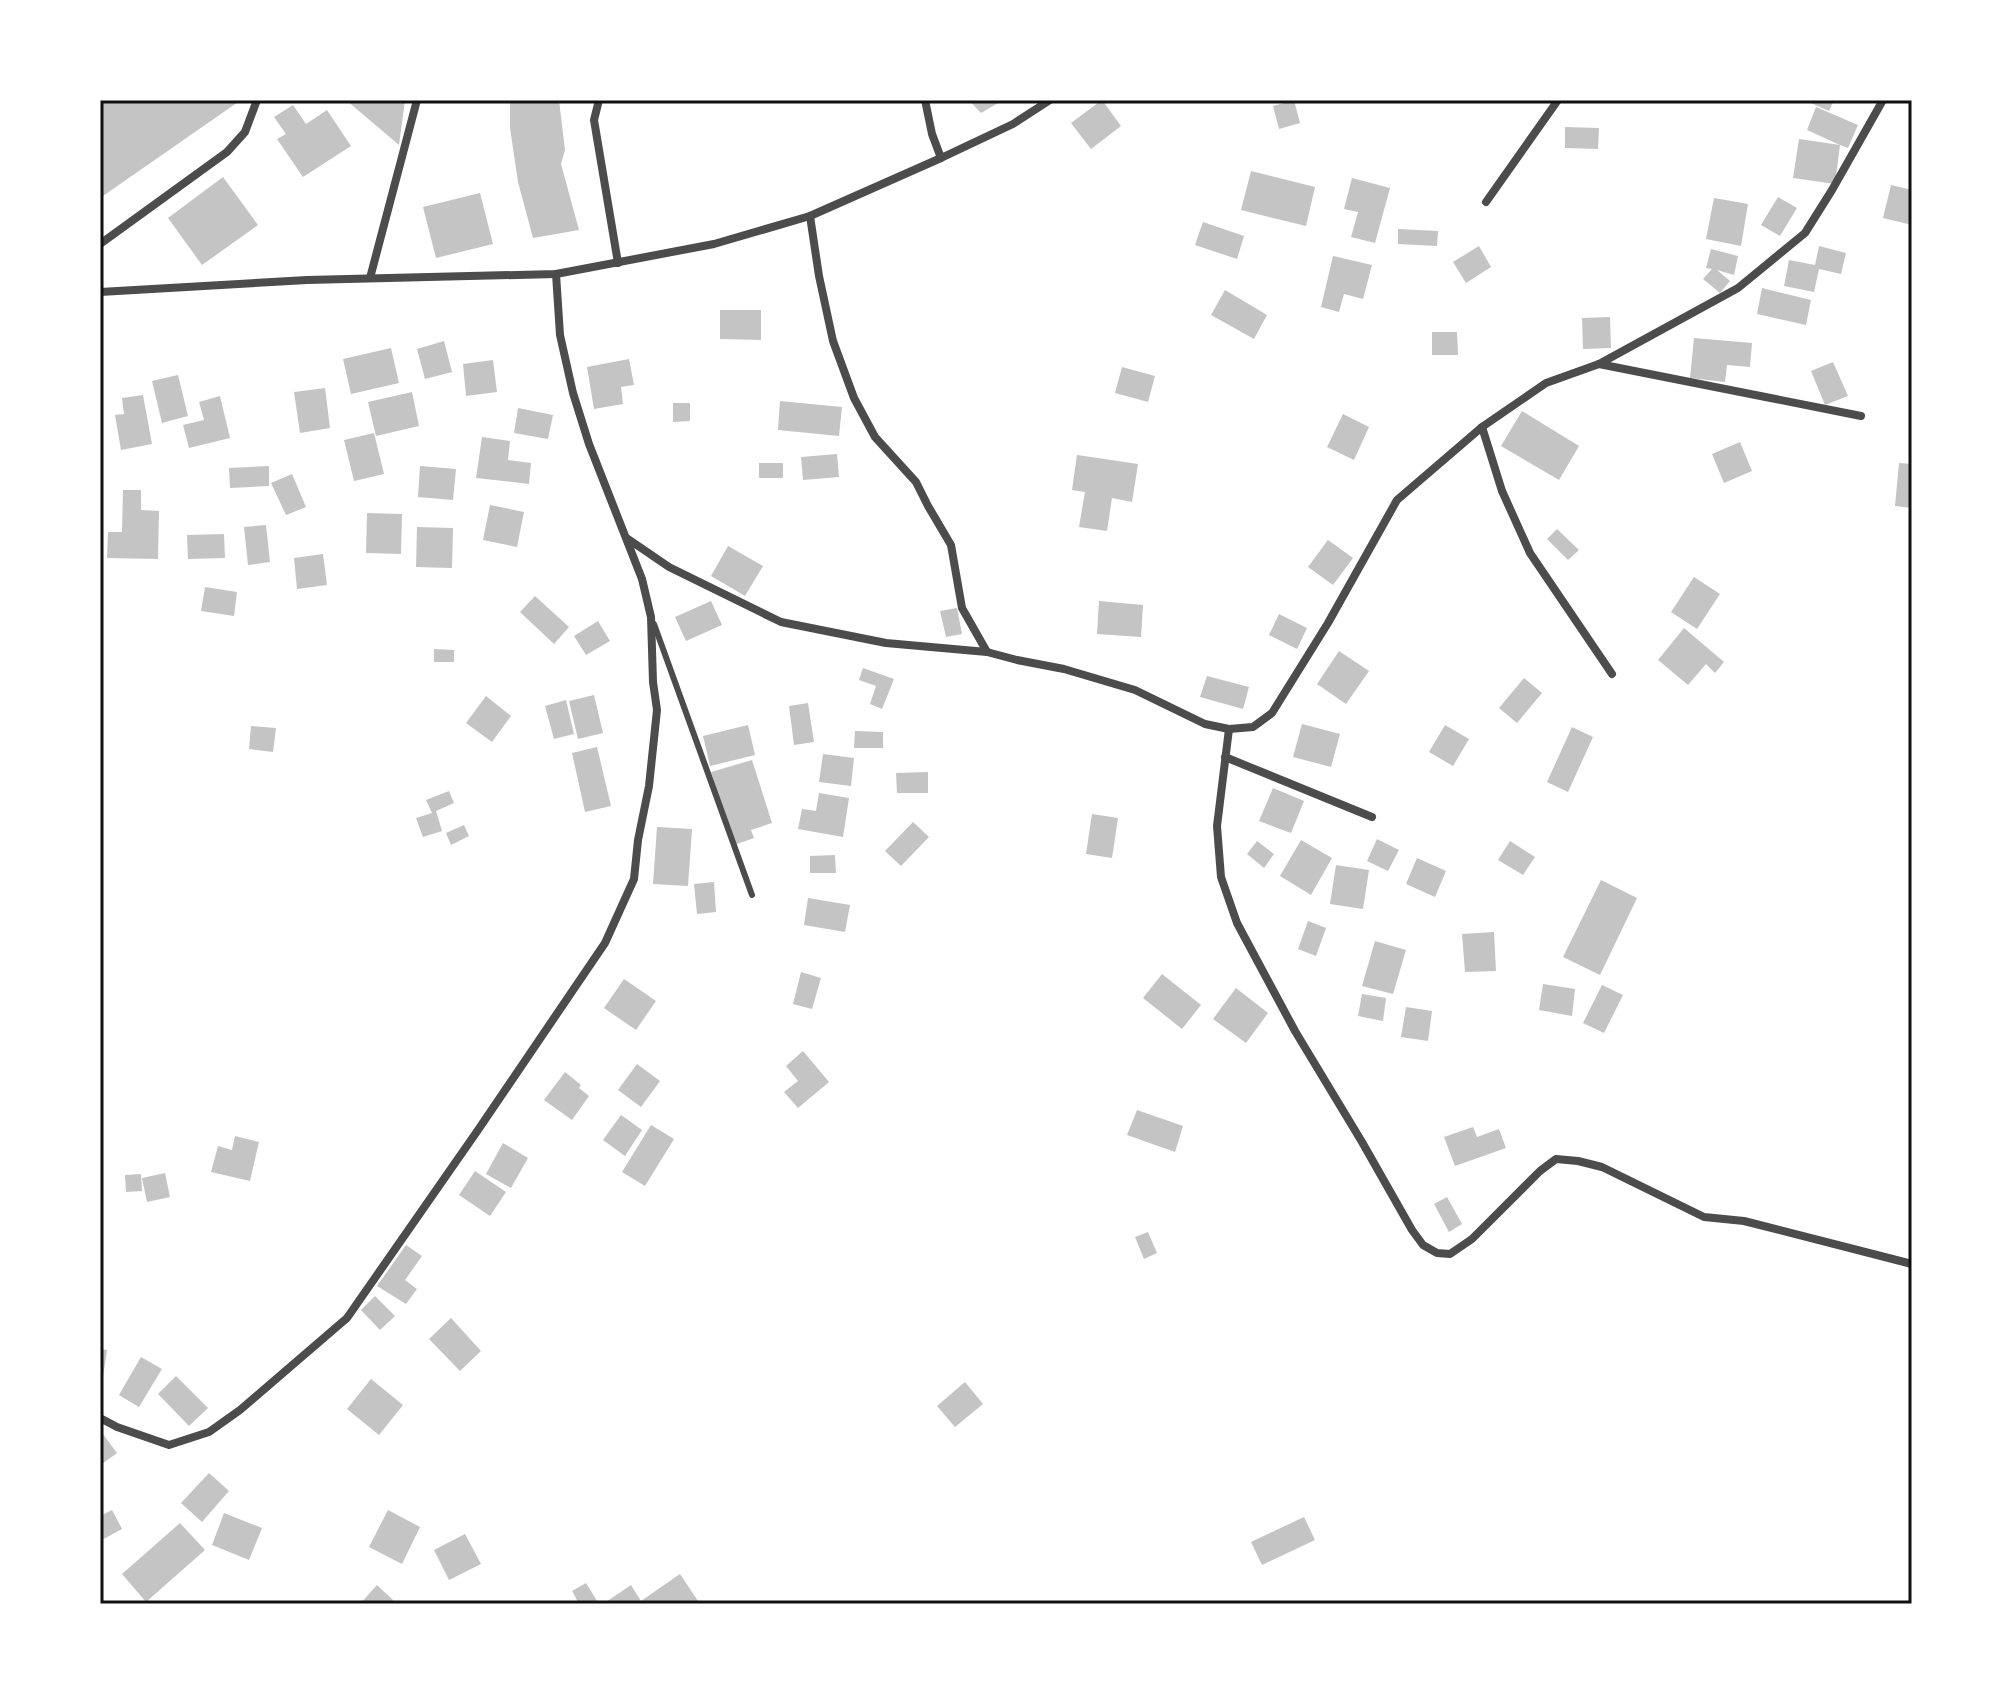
<svg xmlns="http://www.w3.org/2000/svg" width="2012" height="1704" font-family="'Nunito Sans',sans-serif">
<rect width="100%" height="100%" fill="#fff"/>
<g fill="#c4c4c4">
<path d="M100,100H241L100,198Z"/>
<path d="M346,100H405L399,145Z"/>
<path d="M510,100H559L565,150L561,164L579,230L533,238L518,182L510,128Z"/>
<path d="M969,100H1003L981,113Z"/>
<path d="M1102,100L1121,126L1091,149L1071,123Z"/>
<path d="M1294,100L1300,123L1279,129L1273,106Z"/>
<path d="M1804,100H1834L1829,111Z"/>
<path d="M293,105L306,124L327,110L351,146L303,177L277,139L286,134L274,117Z"/>
<path d="M1816,107L1858,125L1848,148L1840,145L1835,184L1793,178L1799,139L1840,145L1807,130Z"/>
<path d="M1565,127L1599,128L1598,149L1565,148Z"/>
<path d="M1251,171L1315,187L1306,226L1241,210Z"/>
<path d="M223,177L258,225L202,265L168,218Z"/>
<path d="M1352,178L1390,188L1375,243L1351,237L1358,212L1344,209Z"/>
<path d="M1891,185L1912,190V225L1883,218Z"/>
<path d="M480,193L493,244L436,258L423,207Z"/>
<path d="M1778,197L1797,208L1780,236L1761,225Z"/>
<path d="M1714,198L1748,204L1741,246L1706,239Z"/>
<path d="M1203,222L1244,236L1237,259L1195,245Z"/>
<path d="M1398,229L1438,231L1437,246L1398,244Z"/>
<path d="M1479,246L1491,267L1466,283L1453,262Z"/>
<path d="M1819,246L1846,253L1841,274L1819,269L1814,292L1784,286L1789,260L1815,265Z"/>
<path d="M1711,249L1738,256L1734,275L1717,270L1730,281L1720,293L1703,279L1712,269L1706,268Z"/>
<path d="M1333,256L1372,265L1363,299L1344,294L1339,312L1321,307Z"/>
<path d="M1762,288L1811,300L1806,325L1757,314Z"/>
<path d="M1225,290L1267,315L1254,339L1211,315Z"/>
<path d="M720,310H761V340L720,339Z"/>
<path d="M1610,317L1611,348L1583,349L1582,318Z"/>
<path d="M1432,332H1457L1458,355H1432Z"/>
<path d="M1694,338L1752,343L1750,367L1727,365L1725,382L1690,378Z"/>
<path d="M444,341L452,372L425,379L417,349Z"/>
<path d="M391,348L399,383L351,394L343,359Z"/>
<path d="M629,359L634,385L621,387L623,404L594,409L587,367Z"/>
<path d="M493,360L497,392L466,396L463,364Z"/>
<path d="M1833,362L1848,396L1825,405L1811,371Z"/>
<path d="M1122,367L1155,376L1148,402L1115,393Z"/>
<path d="M178,375L188,416L162,423L152,381Z"/>
<path d="M325,388L330,428L300,433L294,392Z"/>
<path d="M412,392L419,426L376,436L368,402Z"/>
<path d="M143,395L152,444L121,450L115,415L124,414L122,398Z"/>
<path d="M220,396L230,438L189,448L183,425L204,420L199,402Z"/>
<path d="M780,401L842,407L839,436L778,430Z"/>
<path d="M673,403H690V421L673,422Z"/>
<path d="M518,408L553,415L548,439L514,433Z"/>
<path d="M1522,411L1579,446L1559,480L1501,446Z"/>
<path d="M1343,414L1369,427L1354,460L1327,447Z"/>
<path d="M374,433L384,474L354,481L344,440Z"/>
<path d="M482,437L510,441L508,460L531,463L529,484L476,478Z"/>
<path d="M1740,442L1752,471L1724,483L1712,454Z"/>
<path d="M837,454L839,477L803,480L801,457Z"/>
<path d="M1077,455L1138,464L1132,502L1112,498L1107,531L1079,527L1085,492L1072,490Z"/>
<rect x="759" y="463" width="24" height="15"/>
<path d="M1899,463L1912,464V508L1895,506Z"/>
<path d="M269,466V486L230,488L229,468Z"/>
<path d="M420,466L456,469L453,500L418,497Z"/>
<path d="M292,474L306,507L286,515L271,483Z"/>
<path d="M123,490H141V510L159,511L158,559L107,558L108,532H122Z"/>
<path d="M490,505L524,512L517,547L483,540Z"/>
<path d="M367,513L402,514L401,554L366,553Z"/>
<path d="M266,525L270,562L248,565L244,527Z"/>
<path d="M417,527L453,528L452,568L416,567Z"/>
<path d="M1557,529L1579,550L1568,560L1547,539Z"/>
<path d="M224,534L225,558L188,559L187,535Z"/>
<path d="M1328,540L1353,558L1333,585L1308,567Z"/>
<path d="M728,546L763,566L745,596L711,576Z"/>
<path d="M323,554L327,585L297,589L294,558Z"/>
<path d="M1694,577L1720,594L1697,629L1671,612Z"/>
<path d="M205,587L237,592L234,616L201,611Z"/>
<path d="M535,596L569,627L554,644L520,612Z"/>
<path d="M711,601L722,625L686,641L675,617Z"/>
<path d="M1099,601L1143,605L1141,637L1097,634Z"/>
<path d="M957,608L962,634L946,637L940,611Z"/>
<path d="M1279,614L1307,628L1297,649L1269,635Z"/>
<path d="M598,621L610,641L586,655L574,636Z"/>
<path d="M1684,628L1724,662L1715,673L1706,664L1688,685L1658,660Z"/>
<path d="M434,649L454,650V662H434Z"/>
<path d="M1339,651L1369,671L1346,704L1317,684Z"/>
<path d="M863,668L894,679L882,709L870,704L876,686L859,680Z"/>
<path d="M1207,676L1249,687L1243,709L1200,697Z"/>
<path d="M1524,678L1542,693L1517,723L1499,708Z"/>
<path d="M594,695L603,733L578,739L569,701Z"/>
<path d="M486,696L511,716L492,742L466,723Z"/>
<path d="M566,700L574,734L554,739L545,706Z"/>
<path d="M808,703L814,742L794,745L789,706Z"/>
<path d="M1302,724L1340,734L1331,767L1293,757Z"/>
<path d="M748,725L755,755L710,766L703,736Z"/>
<path d="M1445,725L1469,739L1453,766L1429,752Z"/>
<path d="M251,726L276,728L273,752L249,749Z"/>
<path d="M1572,727L1593,737L1568,792L1547,782Z"/>
<path d="M855,731L883,732V748H854Z"/>
<path d="M597,747L611,806L585,812L572,753Z"/>
<path d="M823,754L854,758L851,786L819,782Z"/>
<path d="M752,760L772,823L751,830L754,838L734,845L711,772Z"/>
<path d="M928,772V793H897L896,773Z"/>
<path d="M1273,788L1304,801L1291,833L1259,821Z"/>
<path d="M449,791L454,803L436,811L442,831L423,837L416,818L432,813L426,800Z"/>
<path d="M819,793L849,798L843,837L798,829L802,809L816,811Z"/>
<path d="M1092,814L1118,818L1112,858L1086,854Z"/>
<path d="M913,822L929,837L901,866L885,851Z"/>
<path d="M464,825L469,836L451,845L446,833Z"/>
<path d="M657,827L692,829L688,886L653,884Z"/>
<path d="M1377,839L1399,850L1388,871L1367,861Z"/>
<path d="M1301,840L1332,858L1311,895L1280,876Z"/>
<path d="M1257,841L1274,854L1264,868L1247,854Z"/>
<path d="M1510,841L1535,857L1523,875L1498,860Z"/>
<path d="M835,855L836,873H810V856Z"/>
<path d="M1417,858L1446,871L1435,897L1406,884Z"/>
<path d="M1336,865L1369,870L1363,909L1330,904Z"/>
<path d="M1601,880L1637,898L1600,975L1563,957Z"/>
<path d="M714,882L716,912L697,914L694,884Z"/>
<path d="M808,898L850,905L845,932L804,925Z"/>
<path d="M1308,921L1326,928L1316,956L1298,949Z"/>
<path d="M1494,932L1496,971L1465,972L1462,934Z"/>
<path d="M1375,941L1406,950L1393,994L1362,986Z"/>
<path d="M801,972L821,978L812,1009L793,1004Z"/>
<path d="M1162,974L1201,1005L1182,1029L1143,998Z"/>
<path d="M624,979L656,1001L636,1030L604,1008Z"/>
<path d="M1543,984L1575,989L1572,1016L1539,1010Z"/>
<path d="M1602,985L1623,995L1604,1033L1583,1023Z"/>
<path d="M1236,988L1268,1013L1246,1043L1213,1019Z"/>
<path d="M1362,994L1386,998L1383,1021L1358,1016Z"/>
<path d="M1406,1007L1432,1011L1428,1041L1401,1037Z"/>
<path d="M803,1051L829,1082L798,1108L784,1092L798,1081L786,1066Z"/>
<path d="M637,1064L660,1081L641,1107L618,1090Z"/>
<path d="M565,1072L581,1085L579,1088L589,1096L572,1120L544,1100Z"/>
<path d="M1137,1110L1183,1126L1175,1152L1127,1135Z"/>
<path d="M621,1115L642,1130L625,1156L603,1140Z"/>
<path d="M651,1125L674,1139L645,1186L622,1172Z"/>
<path d="M1473,1127L1477,1137L1499,1129L1506,1148L1455,1166L1444,1137Z"/>
<path d="M235,1136L259,1142L250,1181L211,1172L218,1146L232,1150Z"/>
<path d="M503,1143L528,1158L511,1188L486,1174Z"/>
<path d="M475,1171L506,1192L490,1216L459,1195Z"/>
<path d="M165,1173L170,1197L147,1202L142,1178Z"/>
<path d="M141,1174L142,1191L126,1192L125,1175Z"/>
<path d="M1447,1197L1462,1224L1449,1232L1434,1204Z"/>
<path d="M1148,1232L1157,1253L1144,1259L1135,1237Z"/>
<path d="M406,1245L422,1256L405,1280L417,1289L406,1304L377,1286Z"/>
<path d="M375,1296L395,1316L380,1330L361,1310Z"/>
<path d="M451,1318L481,1351L460,1371L429,1339Z"/>
<path d="M100,1349L107,1350L102,1384H100Z"/>
<path d="M141,1357L162,1369L139,1407L119,1395Z"/>
<path d="M176,1376L208,1408L189,1426L158,1394Z"/>
<path d="M371,1379L403,1405L379,1435L347,1409Z"/>
<path d="M965,1382L983,1404L955,1427L937,1406Z"/>
<path d="M100,1430L117,1453L102,1464L100,1462Z"/>
<path d="M209,1473L229,1491L202,1522L181,1503Z"/>
<path d="M112,1510L122,1529L100,1541V1516Z"/>
<path d="M388,1510L420,1527L402,1564L369,1547Z"/>
<path d="M224,1513L262,1528L249,1560L212,1545Z"/>
<path d="M1304,1517L1315,1540L1262,1565L1251,1542Z"/>
<path d="M180,1523L205,1550L146,1602L122,1574Z"/>
<path d="M465,1534L481,1564L449,1580L434,1550Z"/>
<path d="M680,1574L700,1604H603L631,1585L641,1601Z"/>
<path d="M586,1583L599,1604H579L572,1591Z"/>
<path d="M377,1585L393,1600L390,1604H360Z"/>
</g>
<g fill="none" stroke-linecap="round" stroke-linejoin="round">
<path stroke="#4c4c4c" stroke-width="6" d="M654,624L752,895"/>
<g stroke="#4c4c4c" stroke-width="8">
<path d="M599,100L594,120L618,263"/>
<path d="M941,158L1013,124L1050,100"/>
<path d="M1486,202L1558,100"/>
<path d="M810,216L819,276L833,341L854,398L875,437L916,482L928,506L951,545L962,608L987,652L1017,660L1064,669L1135,690L1205,724L1229,729L1253,727L1272,713L1328,623L1397,500L1482,427L1546,383L1599,364L1738,288L1805,233L1832,190L1883,100"/>
<path d="M100,244L227,152L245,132L257,100"/>
<path d="M370,278L417,100"/>
<path d="M100,292L307,280L556,274L714,244L810,216L941,158L932,134L925,100"/>
<path d="M1599,364L1861,416"/>
<path d="M1482,427L1502,491L1530,553L1612,674"/>
<path d="M628,539L669,567L781,622L886,643L987,652"/>
<path d="M1229,729L1217,826L1221,877L1237,923L1295,1031L1362,1142L1412,1230L1423,1245L1437,1253L1450,1254L1472,1239L1540,1171L1556,1159L1578,1161L1602,1167L1704,1217L1744,1221L1912,1264"/>
<path d="M1225,757L1372,817"/>
<path d="M100,1418L117,1427L169,1445L209,1432L240,1410L347,1318L478,1130L605,943L634,879L638,840L649,786L657,710L653,682L651,617L642,579L589,444L573,393L560,335L556,274"/>
</g>
</g>
<rect width="2012" height="1704" fill="none" stroke="#ffffff" stroke-width="204"/>
<rect x="102" y="102" width="1808" height="1500" fill="none" stroke="#111" stroke-width="3"/>
</svg>
